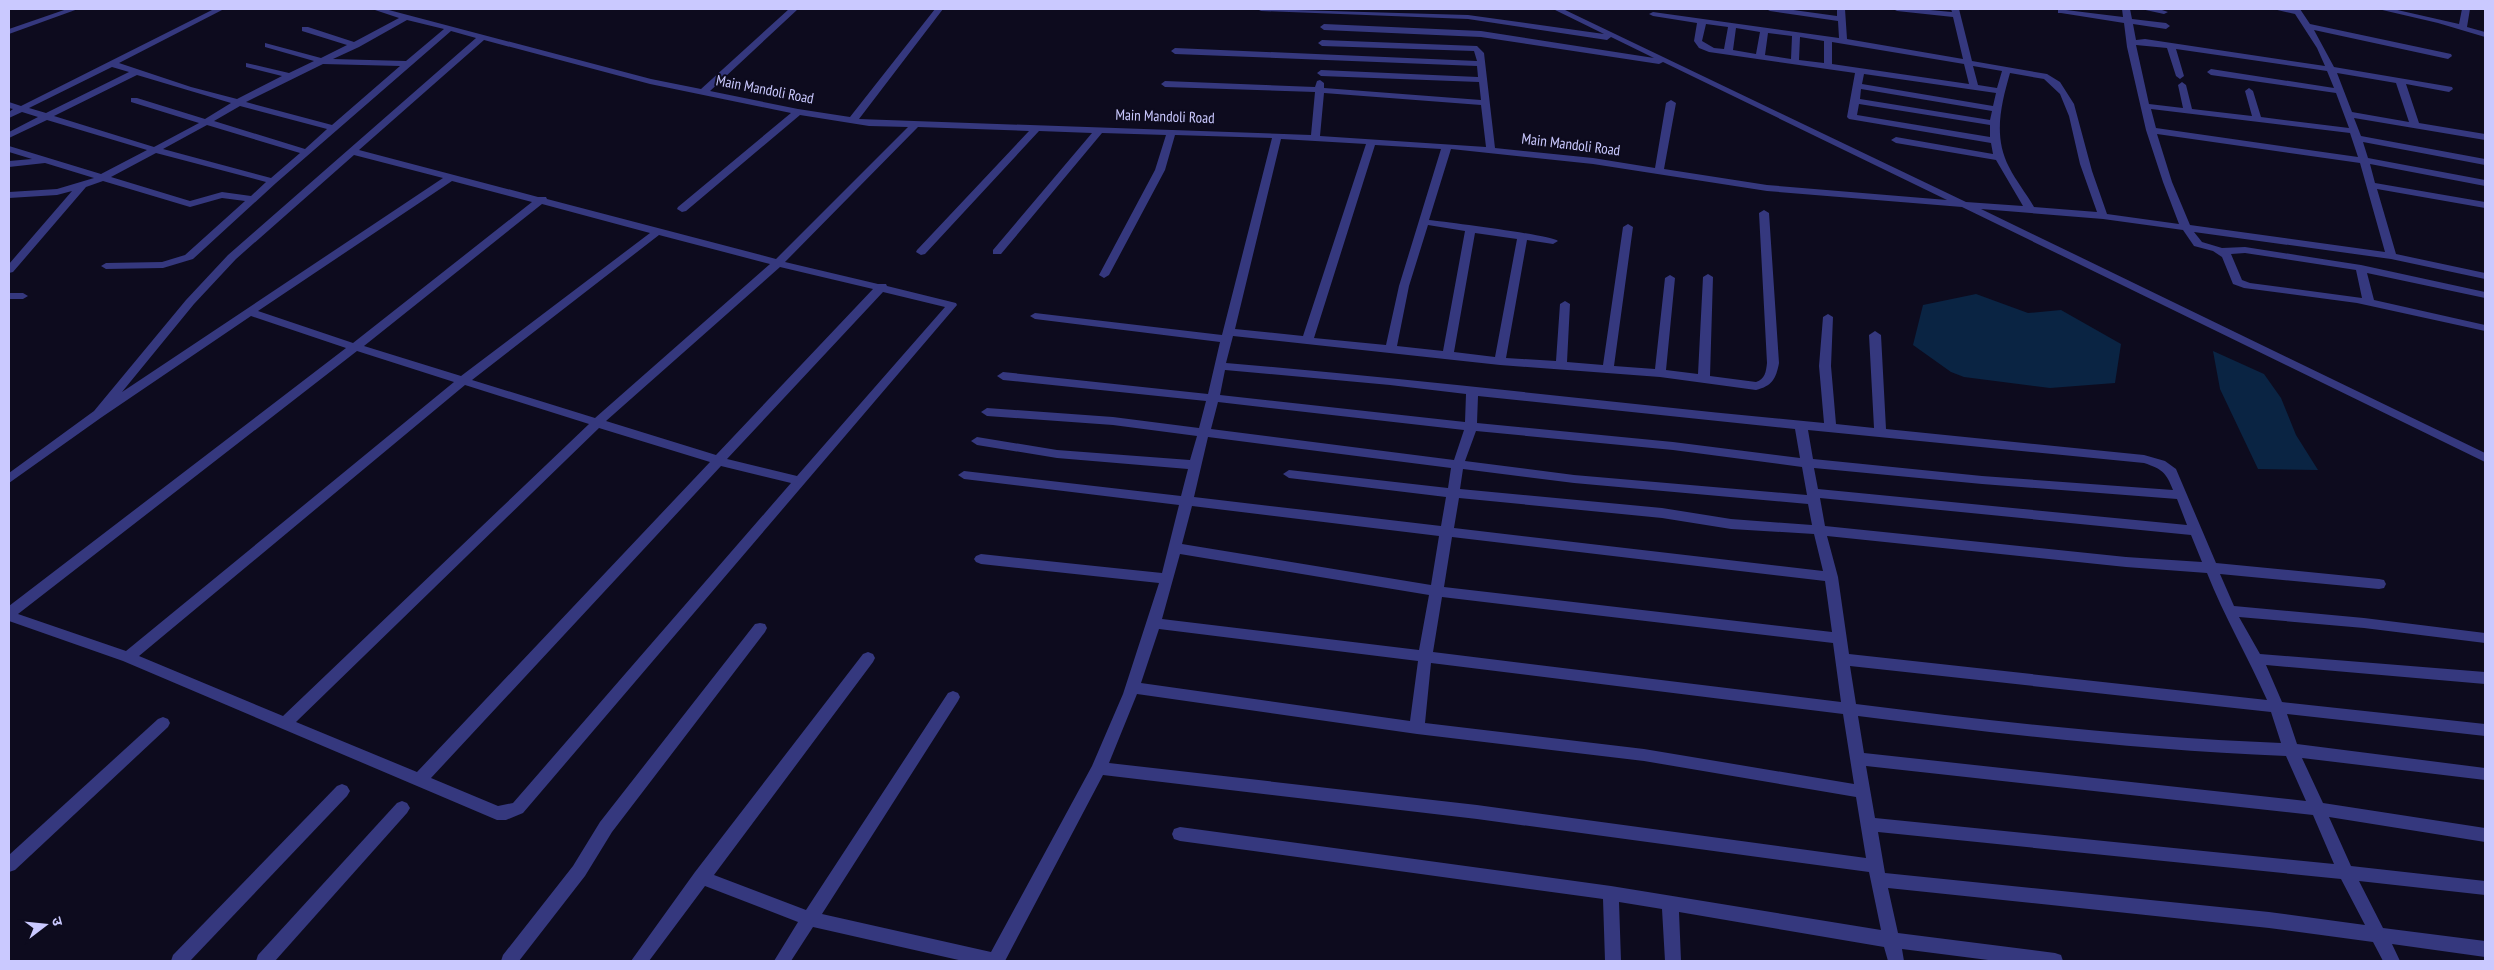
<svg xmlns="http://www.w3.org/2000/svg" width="2494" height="970" font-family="'PT Sans Narrow','Noto Sans Devanagari',sans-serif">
<rect width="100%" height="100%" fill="#0d0b1e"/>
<g fill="#0a2443">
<path d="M1976,294L2028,313L2061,310L2121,344L2115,383L2050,388L1964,377L1951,372L1913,345L1923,305Z"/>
<path d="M2213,351L2264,374L2281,398L2296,435L2318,470L2258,469L2220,389Z"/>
</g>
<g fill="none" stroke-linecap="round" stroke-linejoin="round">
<g fill="#35387e" fill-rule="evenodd">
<path d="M67,9H78L9,34V29Z"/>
<path d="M214,9H224L119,63L191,87L237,99L282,76L246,67V63L289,73L314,61L265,47V43L321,58L347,45L302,31V27H308L354,42L399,18L372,9H385L651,79L701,89L789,9H798L710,91L798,109L850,117L935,9H943L859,119L1311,135L1315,92L1165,87L1161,84L1165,81L1315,87L1317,81L1320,80L1324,83V88L1481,100L1479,82L1321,76L1317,73L1321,70L1478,77L1477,66L1175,54L1171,51L1175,48L1477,61L1474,51L1322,46L1318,43L1322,40L1477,46L1484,53L1495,148L1593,158L1655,168L1666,103L1671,100L1676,103L1664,169L1767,185L1947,200L1663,62L1659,64L1481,37L1324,30L1320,27L1324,24L1481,31L1654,58L1611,37L1607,40L1468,19L1261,11L1257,9L1468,15L1604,34L1553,9H1563L1966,202L2023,206L1996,160L1896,143L1891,140L1896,137L1993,154L1991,143L1849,119L1847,117L1855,73L1709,52L1699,48L1694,41L1697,23L1653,16L1649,14L1653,12L1839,38L1838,21L1770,11L1766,9H1786L1837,16V9H1845L1847,39L1963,59L1953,17L1897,11L1893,9H1919L1952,12L1951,9H1959L1972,61L2047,74L2060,82L2074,104L2092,171L2107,214L2179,224L2163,182L2146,130L2127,47L2124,23L2061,13H2058V9L2123,17L2122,9H2130L2132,19L2166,23L2170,26L2166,29L2133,24L2136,40L2145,39L2325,66L2317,48L2295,14L2273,9H2300L2310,24L2451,54L2452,56L2448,59L2314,30L2334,67L2452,87L2453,89L2449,92L2406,84L2419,123L2485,134V140L2354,118L2361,136L2485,159V165L2363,142L2368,158L2485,180V186L2370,164L2375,183L2485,202V208L2377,189L2396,254L2485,273V279L2391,259L2194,232L2202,242L2222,248L2245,247L2361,265L2485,292V298L2367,273L2374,300L2485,325V331L2357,303L2244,288L2233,284L2222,257L2213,251L2194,246L2183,230L2103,219L1981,209L2485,453V462L1962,207L1767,191L1593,164L1451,149L1429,220C1447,222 1551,235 1558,241L1553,244L1527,240L1506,358L1556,361L1560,304L1565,301L1570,304L1567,362L1603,365L1623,227L1628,224L1633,227L1614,366L1655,369L1665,278L1670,275L1675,278L1666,370L1698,374L1703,277L1708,274L1713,277L1710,376L1756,382C1765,379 1766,372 1767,363L1759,213L1764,210L1769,213L1779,363C1776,379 1772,386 1756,390L1660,377L1500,365L1233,336L1226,363C1426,380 1624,404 1824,423L1819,366L1823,317L1828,314L1833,317L1831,366L1836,424L1874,428L1869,335L1875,331L1881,335L1886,429L2144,455L2165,461L2176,469L2216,563L2379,579L2384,580L2386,584L2384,588L2379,589L2220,574L2234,606L2364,618L2485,633V643L2364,628L2239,617L2260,654L2485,672V684L2266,665L2282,702L2485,724V736L2287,714L2297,744L2485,768V780L2302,758L2323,803L2485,828V842L2329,817L2351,866L2485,881V895L2359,881L2383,928L2485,941V957L2392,944L2400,961H2383L2373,942L2269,928L1888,888L1898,933L2055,953L2061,955L2063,961H1996L1902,949L1904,961H1888L1884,947L1679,912L1681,961H1665L1662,909L1619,902L1621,961H1605L1603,899L1180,841L1174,839L1172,834L1174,829L1180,827L1611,886L1881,930L1869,872L1477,819L1103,775L1005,961H963L813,927L791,961H774L798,922L705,886L649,961H631L695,872L863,654L868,652L873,654L875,658L873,662L714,875L806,910L948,693L953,691L958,693L960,697L958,701L822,914L991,952L1092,766L1123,694L1159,583L981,564L976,562L974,559L976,556L981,554L1162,573L1179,505L964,479L958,475L964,471L1181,496L1188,469L1057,458L977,445L971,441L977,437L1057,450L1190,460L1197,436L1113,425L987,416L981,412L987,408L1113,417L1199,428L1206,401L1003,380L997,376L1003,372L1208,394L1220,342L1035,319L1030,316L1035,313L1222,335L1272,138L1175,135L1165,170L1109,275L1104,278L1099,275L1155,170L1166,135L1102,133L1001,254H993V250L1092,133L1039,131L925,254L921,255L916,252L917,250L1029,131L918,127L785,262L878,284H886L887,286L956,303L957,305L523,813L506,820H497L123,661L9,621V606L346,348L251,316L102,417L9,483V473L94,411L186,300L228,255L476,38L451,31L276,183L193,259L163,268L106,269L101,266L106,263L162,262L185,255L245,201L222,198L190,207L103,181L86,187L13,272L9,273V264L72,191L57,195L9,198V192L57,189L94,178L45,163L9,167V161L32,159L9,152V146L101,174L147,150L47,120L9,138V132L38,117L22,112L9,118V112L13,109L9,108V102L21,106ZM407,20L444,29L406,61L333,59L359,47ZM1706,24L1728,27L1724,49L1714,48L1702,41ZM1736,28L1760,32L1756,54L1733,50ZM1768,33L1792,36L1791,59L1765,55ZM1800,37L1824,41V63L1799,60ZM484,40L650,84L791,113L678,207L677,209L682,212L686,211L800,115L869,126L908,127L776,259L547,199L546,197H538L359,150ZM1832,42L1964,64L1969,84L1832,64ZM2136,45L2167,48L2176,76L2180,79L2184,76L2176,49L2327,71L2334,88L2211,69L2207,72L2211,75L2336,93L2349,128L2261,117L2253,91L2249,88L2245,91L2252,116L2192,109L2186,85L2182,82L2178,85L2183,108L2149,104ZM323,64L400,66L332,125L246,102ZM1973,66L2002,71L1997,88L1978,85ZM112,67L129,72L46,113L29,108ZM2010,73L2044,79L2060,94L2069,116L2080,164L2097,212L2034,207C2026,193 2016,181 2009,167C1993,136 2001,105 2010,73ZM2337,73L2396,83L2409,122L2352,112ZM1864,74L1996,93L1993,106L1862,84ZM137,75L231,103L205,119L137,98H131V102L199,123L154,147L54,116ZM1861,89L1992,111L1990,120L1860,99ZM1324,93L1481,105L1486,147L1320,136ZM1859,104L1990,125V137L1857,115ZM240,106L327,129L305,149L214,121ZM2151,109L2350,133L2358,157L2156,128ZM207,125L300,153L271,178L163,149ZM2157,134L2360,163L2385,252L2190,225L2172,182ZM1281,139L1366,144L1303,336L1235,329ZM1375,145L1441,149L1399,286L1386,345L1314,338ZM156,153L266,182L251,196L222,192L190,201L111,177ZM354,155L443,178L122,392L194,304L236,259ZM452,181L532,202L353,343L258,311ZM542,204L650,233L461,376L364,346ZM1428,225L1465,231L1443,351L1397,346L1409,286ZM1475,233L1517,239L1495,357L1454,352ZM659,235L770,264L595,418L472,380ZM2245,253L2356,270L2362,298L2250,283L2242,280L2231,254ZM780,267L873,289L716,455L606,421ZM883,292L945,307L797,476L727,459ZM357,351L454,382L126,651L18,614ZM1225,370L1390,385L1466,394L1465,422L1220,395ZM465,385L589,424L283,716L139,656ZM1478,396L1795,429L1800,458L1673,442L1477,423ZM1218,402L1464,430L1454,460L1211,429ZM599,428L710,462L417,772L296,722ZM1808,430L2144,463C2162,469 2166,472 2173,490L1982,476L1813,459ZM1476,431L1673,450L1802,467L1807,495L1574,475L1465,461ZM1208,437L1451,468L1448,488L1289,470L1283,474L1289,478L1446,497L1441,526L1194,497ZM721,466L791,483L513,803L498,806L431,778ZM1814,468L1982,484L2177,499L2187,525L1818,489ZM1463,469L1574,483L1808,504L1812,525L1731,519L1662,508L1460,489ZM1459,498L1662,518L1731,529L1814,534L1823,571L1454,528ZM1820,498L2191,535L2202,562L2126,557L1825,526ZM1192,506L1439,536L1431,585L1182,544ZM1827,536L2126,567L2207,573C2224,616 2248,657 2267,700L1849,654L1838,577ZM1452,537L1825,581L1832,632L1444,587ZM1180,554L1429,595L1419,650L1162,619ZM1442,597L1833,643L1841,702L1433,652ZM1159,629L1418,661L1410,721L1141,683ZM1431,663L1843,714L1854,784L1644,749L1425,723ZM1850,666L2271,712L2281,743C2139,737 1997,722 1856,704ZM1137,694L1417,734L1644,761L1856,797L1866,858L1477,805L1109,763ZM1858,716C2000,734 2143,750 2286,756L2306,801L1864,753ZM1866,766L2313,815L2334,864L1875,818ZM1878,832L2341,879L2365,925L2269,912L1885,873Z"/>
<path d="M2141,9H2159L2168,12L2164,14Z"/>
<path d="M2378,9H2393L2459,24L2462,9H2470L2467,27L2485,32V37L2438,23Z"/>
<path d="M9,293H23L28,296L23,299H9Z"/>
<path d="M760,623L765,624L767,628L765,632L612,832L585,876L519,961H501L503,955L573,866L600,822L755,624Z"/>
<path d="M163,717L168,719L170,723L168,727L15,870L9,872V855L158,719Z"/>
<path d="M342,784L347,786L350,791L347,796L190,961H171L173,955L337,786Z"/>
<path d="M402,801L407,803L410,808L407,813L275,961H256L258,955L397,803Z"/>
</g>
</g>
<g text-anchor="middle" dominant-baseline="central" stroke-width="4" stroke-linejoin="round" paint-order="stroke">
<g font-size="15" fill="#cac9ff" stroke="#0d0b1e">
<text transform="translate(765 89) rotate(11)">Main Mandoli Road</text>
<text transform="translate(1165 116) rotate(2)">Main Mandoli Road</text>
<text transform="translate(1571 144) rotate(7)">Main Mandoli Road</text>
</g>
</g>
<rect width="2494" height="970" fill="none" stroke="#cac9ff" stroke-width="20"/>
<g transform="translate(45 925) rotate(74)" stroke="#0d0b1e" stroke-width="4" paint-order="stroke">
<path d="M0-4L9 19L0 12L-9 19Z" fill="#cac9ff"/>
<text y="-8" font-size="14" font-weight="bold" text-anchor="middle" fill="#cac9ff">उ</text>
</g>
</svg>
